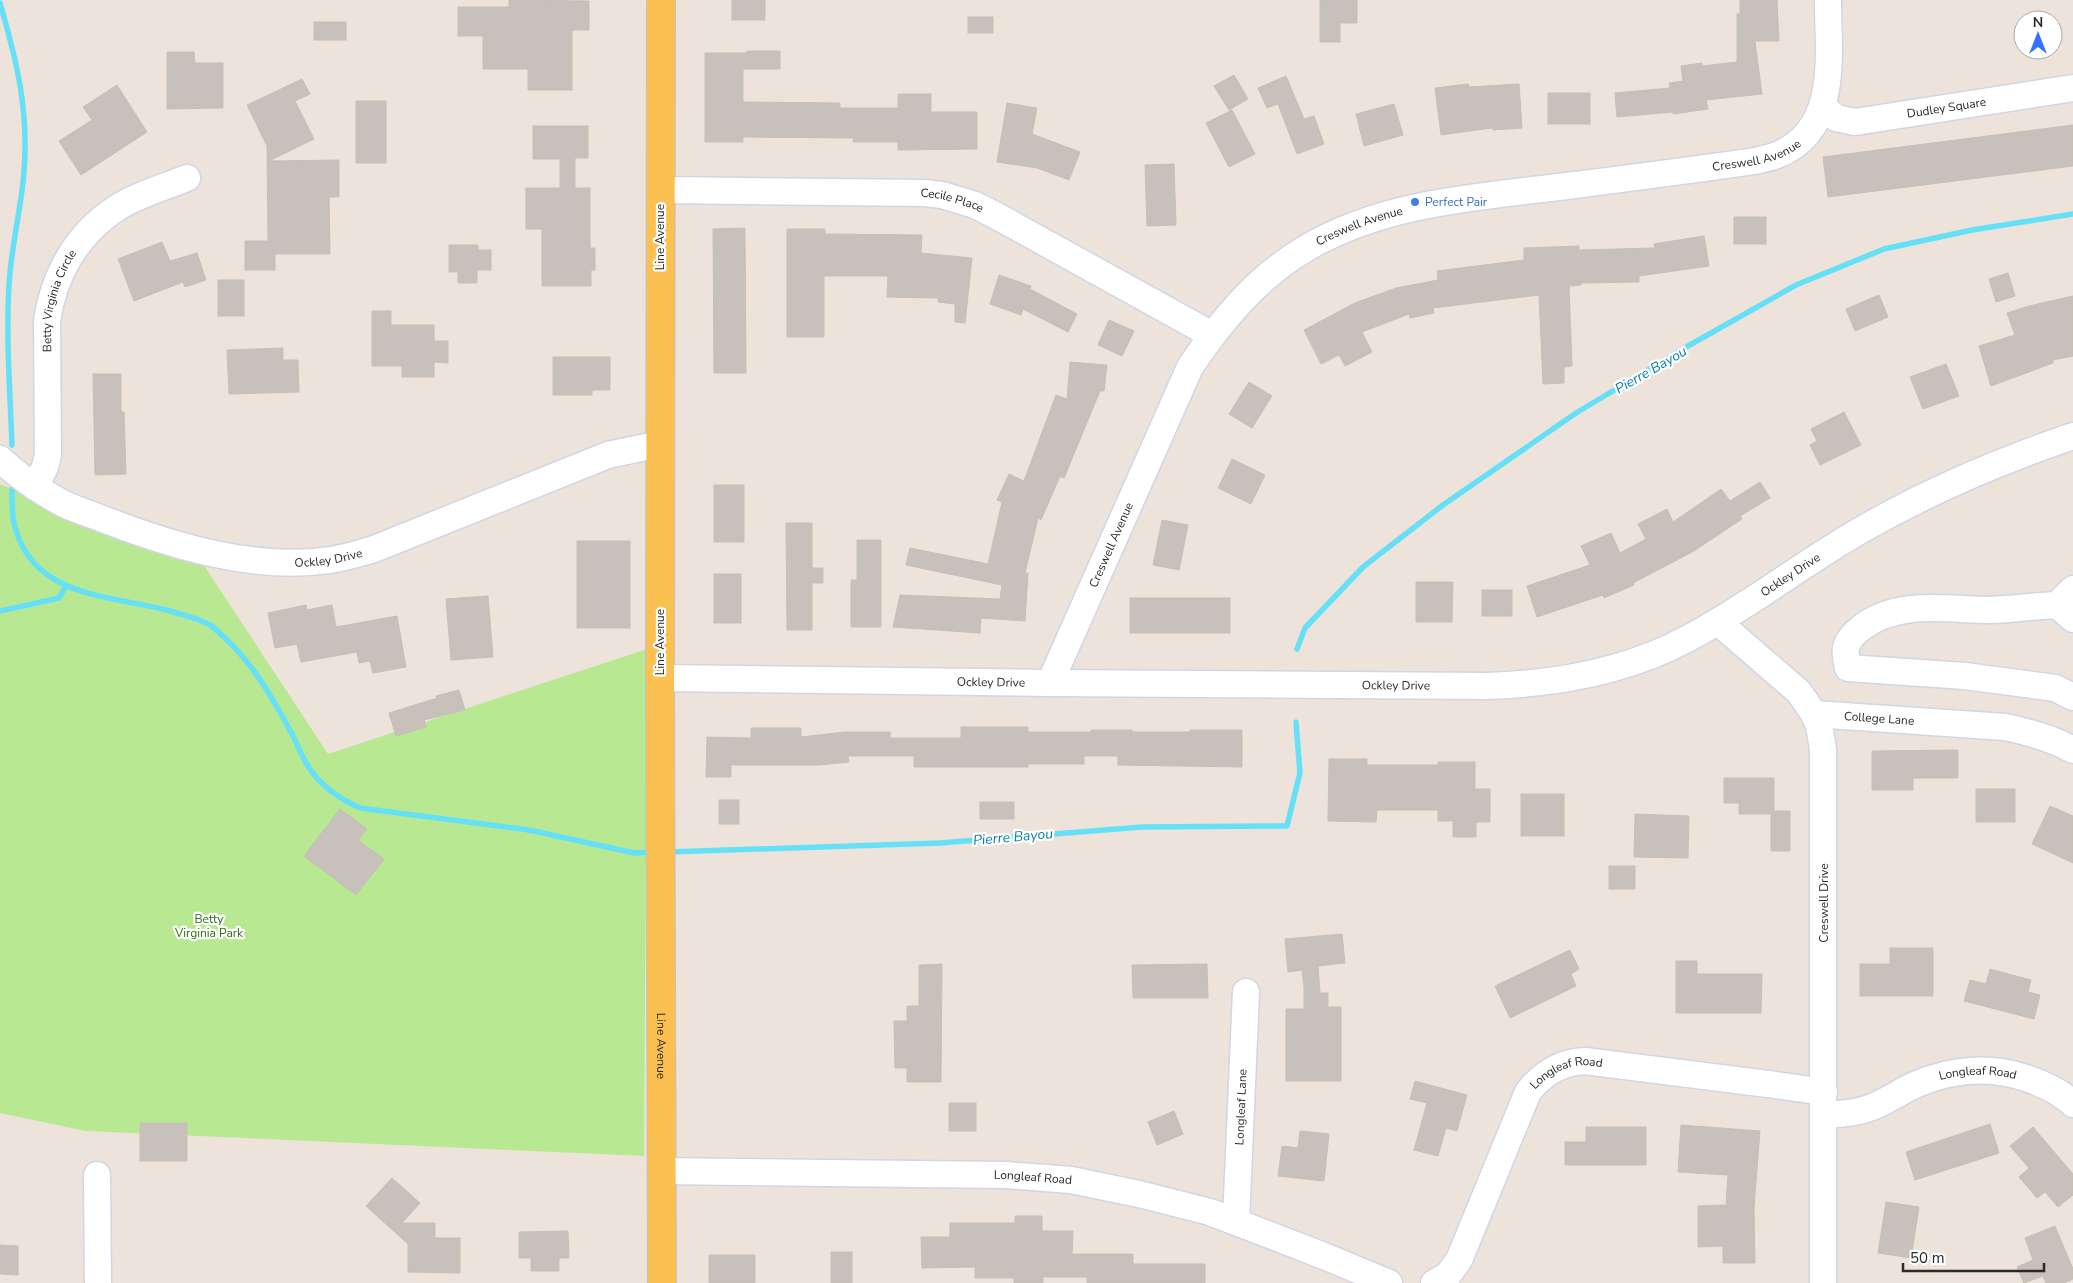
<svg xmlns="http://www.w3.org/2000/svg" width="2073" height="1283" font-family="'Nunito Sans',sans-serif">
<rect width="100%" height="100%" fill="#ede3da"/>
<path fill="#b9e893" d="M0,484L143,547L203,564L328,754L647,649L644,1156L86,1131L0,1113Z"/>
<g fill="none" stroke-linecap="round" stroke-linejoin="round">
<g stroke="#65e0f7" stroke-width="5.5">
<path d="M0,3C17,62 29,110 24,172C21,210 11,247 9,285C6,338 10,392 12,445"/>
<path d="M12,489C12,499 12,509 13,519C29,599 108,594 170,611C183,615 198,618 210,625C215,628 219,633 224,637C254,665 274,700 293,736C299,748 304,762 312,772C325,789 342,800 360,808L529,830L634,853L654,852"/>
<path d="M0,611L59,598L66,586"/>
<path d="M1297,649L1305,628L1363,567L1443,505L1576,413L1688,346L1796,285L1884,249L1972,230L2073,214"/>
<path d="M668,852L940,843L1142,827L1287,826L1300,773L1296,722"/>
</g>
</g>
<g fill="#c8c0ba" stroke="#c8bfb4">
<path d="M509,0L589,1V30H572V90H528V69H483V36H458V7H509Z"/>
<rect x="732" y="0" width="33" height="20"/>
<path d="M1320,0H1357V23H1340V42H1320Z"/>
<path d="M1740,0H1777L1779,41H1755L1762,94L1706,100L1708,109L1673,114V112L1617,117L1615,93L1670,88L1669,83L1683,81L1681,66L1702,63V66L1737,62V14H1740Z"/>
<rect x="968" y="17" width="25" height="16"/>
<rect x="314" y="22" width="32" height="18"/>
<path d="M747,51H780V69H743V102L840,103V108H898V94H931V112H977V149L898,150V142H853V138L743,137V142H705V53H747Z"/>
<path d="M167,52H194L195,63H223V108L167,109Z"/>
<path d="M1234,75L1248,99L1229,110L1214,86Z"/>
<path d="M1286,76L1304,119L1314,116L1324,144L1297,154L1278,104L1267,108L1258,88Z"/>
<path d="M302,79L310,94L295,101L314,139L269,161L339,160V197H329L330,254H275V270H245V241H268L267,146L247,105Z"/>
<path d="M1468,84L1469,87L1519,84L1522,128L1493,130L1492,128L1441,135L1435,88Z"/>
<path d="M117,85L147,132L81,175L59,141L92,120L83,107Z"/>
<rect x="1548" y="93" width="42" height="31"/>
<rect x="356" y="101" width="30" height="62"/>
<path d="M1007,103L1037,108L1032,134L1080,152L1069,180L1037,168L997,162Z"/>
<path d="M1394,104L1403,135L1364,146L1356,114Z"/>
<path d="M1232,110L1255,154L1229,167L1206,123Z"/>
<path d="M2073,125V166L1828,197L1823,157Z"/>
<path d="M533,126H588V158H575V188H590V248H595V270H591V286H542V229H526V188H560V159H533Z"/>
<path d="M1174,164L1176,225L1147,226L1145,165Z"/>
<rect x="1734" y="217" width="32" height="27"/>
<path d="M745,228L746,373H714L713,229Z"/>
<path d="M787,229H825V234L922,235L921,253L972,258L965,323L955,322V304L938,302V298L887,297L888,276H824V337H787Z"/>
<path d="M1704,236L1709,266L1639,276V282L1581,283V285L1569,286L1572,366L1564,367V383L1543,384L1539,295L1433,308L1434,313L1410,318L1409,314L1362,332L1372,352L1345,366L1339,355L1321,364L1304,330L1355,303L1396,288L1438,280L1437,271L1524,260V248L1579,246V250L1655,248L1654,244Z"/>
<path d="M162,242L170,261L197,253L206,280L185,287L183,282L134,301L118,259Z"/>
<path d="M449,245H478V250H491V270H477V283H458V272H449Z"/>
<path d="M2008,273L2015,296L1996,302L1989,279Z"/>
<path d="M999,275L1031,286L1030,289L1077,314L1068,332L1023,309L1021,315L990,304Z"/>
<rect x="218" y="280" width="26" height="36"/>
<path d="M1879,295L1888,317L1855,331L1846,309Z"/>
<path d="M2073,296V356L2053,360V363L1991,386L1979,346L2015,335L2007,313L2029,306Z"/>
<path d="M372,311H391V325H434V341H448V363L434,362V377H402V366H372Z"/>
<path d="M1109,320L1134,331L1122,356L1098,345Z"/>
<path d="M283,348V360H298L299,392L229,394L227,350Z"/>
<path d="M553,357H610V390H592V395H553Z"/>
<path d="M1070,362L1107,365L1104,391H1100L1064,478L1060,476L1041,520L1038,518L1025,573H1028L1025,621L981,618L980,633L893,627L900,595L1000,599L1002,585L906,565L910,548L988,564L1002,502L997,500L1009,474L1024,481L1056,395L1067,399Z"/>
<path d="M1946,364L1959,396L1923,409L1910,377Z"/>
<path d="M93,374H121V412H124L126,474L95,475Z"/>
<path d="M1249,382L1272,396L1252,428L1229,414Z"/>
<path d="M1844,412L1861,445L1820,465L1810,445L1817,441L1811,429Z"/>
<path d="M1232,459L1265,475L1251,504L1218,488Z"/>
<path d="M1760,482L1770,498L1740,516L1742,519L1694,551L1633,583L1634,585L1604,598L1603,595L1537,617L1527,586L1590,565L1581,546L1611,533L1620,553L1646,539L1638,524L1667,509L1673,522L1721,489L1730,501Z"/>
<rect x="714" y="485" width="30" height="57"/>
<path d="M1162,520L1188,525L1179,570L1153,565Z"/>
<path d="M786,523H812V568H823V583H812V630H787Z"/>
<path d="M857,540H881V627H851V580H857Z"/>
<rect x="577" y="541" width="53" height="87"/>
<rect x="714" y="574" width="27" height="49"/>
<path d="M1416,582H1453L1452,622H1416Z"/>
<rect x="1482" y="590" width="30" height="26"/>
<path d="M488,596L493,657L451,660L446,599Z"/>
<rect x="1130" y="598" width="100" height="35"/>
<path d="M306,605L307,610L332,605L336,627L397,616L406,667L373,673L370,661L359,663L357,652L301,662L297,644L275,648L268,613Z"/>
<path d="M459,690L465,710L424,720L426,727L396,736L389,713L437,698L436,696Z"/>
<path d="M961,727H1028V732H1091V730H1132V732H1190V730H1242V767L1118,765V756H1084V764H1028V767H914V756H848L849,762L819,765H731V777H706L707,737L751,738V728H801V737L845,732H890V738H961Z"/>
<path d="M1958,750V778H1913V790H1872V751Z"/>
<path d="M1329,759H1367V765H1438V762H1475V789H1490V822H1476V837H1453V821H1438V810H1377L1376,822L1328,821Z"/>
<path d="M1724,778H1774V811H1790V851H1771V814H1739V803H1724Z"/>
<rect x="1976" y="789" width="39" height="33"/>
<rect x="1521" y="794" width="43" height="42"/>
<rect x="719" y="800" width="20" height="24"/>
<rect x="980" y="802" width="34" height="17"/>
<path d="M2050,806L2073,816V863L2032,844Z"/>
<path d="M340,809L367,829L358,840L384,859L356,895L304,856Z"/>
<path d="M1635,814L1689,816L1688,858L1634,857Z"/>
<rect x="1609" y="866" width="26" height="23"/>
<path d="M1342,934L1345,963L1318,966L1320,993H1328V1007H1341V1081H1286V1009H1304V987L1302,970L1288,972L1285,939Z"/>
<path d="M1890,948H1933V996H1860V964H1890Z"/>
<path d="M1570,950L1579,969L1571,974L1576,986L1510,1018L1495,986Z"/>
<path d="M1676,961H1697V974H1762L1761,1013H1676Z"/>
<path d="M942,964L941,1082H907V1068H895L894,1021H907V1006H919V965Z"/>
<path d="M1207,964L1208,998H1133L1132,965Z"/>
<path d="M1990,969L2031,980L2028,992L2040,995L2034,1019L1964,1001L1970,980L1986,984Z"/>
<path d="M1415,1081L1467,1095L1457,1131L1446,1128L1438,1156L1414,1150L1427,1103L1410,1099Z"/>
<rect x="949" y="1103" width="27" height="28"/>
<path d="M1174,1111L1183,1134L1157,1145L1148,1122Z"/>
<rect x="140" y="1123" width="47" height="38"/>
<path d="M1990,1124L1999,1153L1915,1180L1906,1152Z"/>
<path d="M1681,1125L1760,1131L1754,1207L1755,1263H1723V1246L1698,1247V1206L1726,1205L1728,1175L1678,1172Z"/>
<path d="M1586,1127H1646V1165H1565V1142H1586Z"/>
<path d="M2033,1127L2073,1174V1195L2058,1207L2045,1192L2037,1198L2019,1177L2029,1168L2010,1146Z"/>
<path d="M1300,1131L1329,1134L1324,1181L1278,1176L1282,1146L1298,1148Z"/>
<path d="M392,1178L420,1203L402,1223H435V1238H460V1273L408,1272V1244L366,1206Z"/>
<path d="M1886,1202L1919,1207L1911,1258L1878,1253Z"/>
<path d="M1015,1216H1042V1231H1073L1072,1254H1133V1264H1205V1283H1087V1277H1043V1283H1014V1278H975V1267L922,1268L921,1237H950V1223H1015Z"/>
<path d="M2055,1226L2073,1269V1279L2064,1283H2046L2043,1276L2024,1283L2017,1267L2033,1260L2025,1238Z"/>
<path d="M568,1231L569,1258H559V1271H531V1258H519V1232Z"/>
<path d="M0,1245L18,1246V1275L0,1274Z"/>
<rect x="831" y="1252" width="21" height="31"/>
<rect x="709" y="1255" width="46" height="28"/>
</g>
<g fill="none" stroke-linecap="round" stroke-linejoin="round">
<defs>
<g id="minor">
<path id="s1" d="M1823,107L1836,118L1855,122L2073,88"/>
<path id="s2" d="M661,190L925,193L942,195L975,205L995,215L1212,335"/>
<path id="s3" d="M0,459C18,476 40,491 62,503C76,510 93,515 108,521C176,547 256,571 330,560C345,558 360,553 374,549L608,455L660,444"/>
<path id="s4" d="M35,487L45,467L48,455L47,321C54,273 78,232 120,206C140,194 165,187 187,178"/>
<path d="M2057,605L2073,589"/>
<path d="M2073,619L2057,605C2035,606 2013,609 1991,610C1948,610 1898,599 1861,628C1845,641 1843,648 1848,668L1965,676L2055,688L2073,697"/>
<path id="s5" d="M1718,622L1799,692L1814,714L2005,727C2029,732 2052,738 2073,750"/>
<path id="s6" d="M660,678L1050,683L1486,686C1555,684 1625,672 1687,639C1748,607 1803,563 1863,529C1929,491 2000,461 2073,436"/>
<path id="s7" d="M1050,683L1190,367C1221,321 1256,278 1305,249C1383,202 1479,197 1567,186C1630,178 1692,170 1755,161C1762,159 1770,158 1777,155C1840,130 1828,55 1828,0"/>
<path d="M1814,714L1819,726L1823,749V1283"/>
<path id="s8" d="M1824,1115C1838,1114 1852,1114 1866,1109C1884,1104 1900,1091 1917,1084C1952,1069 1990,1066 2026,1078C2043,1084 2060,1091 2073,1104"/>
<path id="s9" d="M661,1171L1006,1175L1071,1180L1139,1194L1210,1212L1324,1256L1389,1283"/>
<path d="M97,1175L98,1283"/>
<path id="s10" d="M1236,1222L1246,992"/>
<path id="s11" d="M1434,1283L1448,1275L1459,1260L1528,1092C1543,1073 1561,1062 1585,1061L1768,1084L1824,1092"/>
</g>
<g id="major">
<path id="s12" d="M661,0L660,678L662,1283"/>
</g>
</defs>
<use href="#minor" stroke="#d0d6e4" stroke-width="29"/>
<use href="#major" stroke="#c3c3c3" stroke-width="30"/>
<use href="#minor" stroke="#fff" stroke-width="26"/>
<use href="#major" stroke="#fac052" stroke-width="28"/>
</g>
<circle fill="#3f7fe0" stroke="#fff" stroke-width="2" cx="1415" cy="202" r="5"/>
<g text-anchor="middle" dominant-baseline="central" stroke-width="4.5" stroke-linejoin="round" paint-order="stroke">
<g font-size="12" fill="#2a2a2a" stroke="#fff">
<text stroke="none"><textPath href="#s1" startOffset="129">Dudley Square</textPath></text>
<text stroke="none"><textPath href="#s7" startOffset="976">Creswell Avenue</textPath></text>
<text stroke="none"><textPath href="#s2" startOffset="292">Cecile Place</textPath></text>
<text stroke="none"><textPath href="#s7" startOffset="571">Creswell Avenue</textPath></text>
<text transform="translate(660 237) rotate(-90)">Line Avenue</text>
<text stroke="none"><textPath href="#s4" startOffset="191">Betty Virginia Circle</textPath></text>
<text stroke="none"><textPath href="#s7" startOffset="151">Creswell Avenue</textPath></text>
<text stroke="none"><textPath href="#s3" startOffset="352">Ockley Drive</textPath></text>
<text stroke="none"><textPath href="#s6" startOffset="1156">Ockley Drive</textPath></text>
<text transform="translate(660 642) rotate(-90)">Line Avenue</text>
<text stroke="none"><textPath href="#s6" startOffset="331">Ockley Drive</textPath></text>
<text stroke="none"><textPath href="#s6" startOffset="736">Ockley Drive</textPath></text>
<text stroke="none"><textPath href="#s5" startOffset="199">College Lane</textPath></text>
<text transform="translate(1824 903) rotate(-90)">Creswell Drive</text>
<text stroke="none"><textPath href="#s12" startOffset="1046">Line Avenue</textPath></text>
<text stroke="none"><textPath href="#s11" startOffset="262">Longleaf Road</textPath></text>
<text stroke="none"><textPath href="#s8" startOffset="162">Longleaf Road</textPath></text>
<text stroke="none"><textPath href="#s10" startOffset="115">Longleaf Lane</textPath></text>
<text stroke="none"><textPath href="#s9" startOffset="372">Longleaf Road</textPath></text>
</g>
<g font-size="12" fill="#366cbe" stroke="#fff" text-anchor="start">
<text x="1425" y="202">Perfect Pair</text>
</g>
<g font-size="12" fill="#306c15" stroke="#fff">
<text x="209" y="919">Betty<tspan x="209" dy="14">Virginia Park</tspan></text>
</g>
<g font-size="14" font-style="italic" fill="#047ea3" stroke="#fff">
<text transform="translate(1651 370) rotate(-30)">Pierre Bayou</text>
<text transform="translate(1013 837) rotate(-5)">Pierre Bayou</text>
</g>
</g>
<g transform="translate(2038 35)"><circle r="24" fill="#ffffff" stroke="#aaaaaa"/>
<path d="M0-4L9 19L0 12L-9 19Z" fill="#3571ff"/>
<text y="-8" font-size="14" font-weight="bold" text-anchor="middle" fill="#2a2a2a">N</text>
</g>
<path d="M1903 1263v8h141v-8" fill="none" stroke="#2a2a2a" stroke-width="2.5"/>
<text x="1910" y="1263" font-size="15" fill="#2a2a2a" stroke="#ffffff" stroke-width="4" paint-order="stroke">50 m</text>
</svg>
